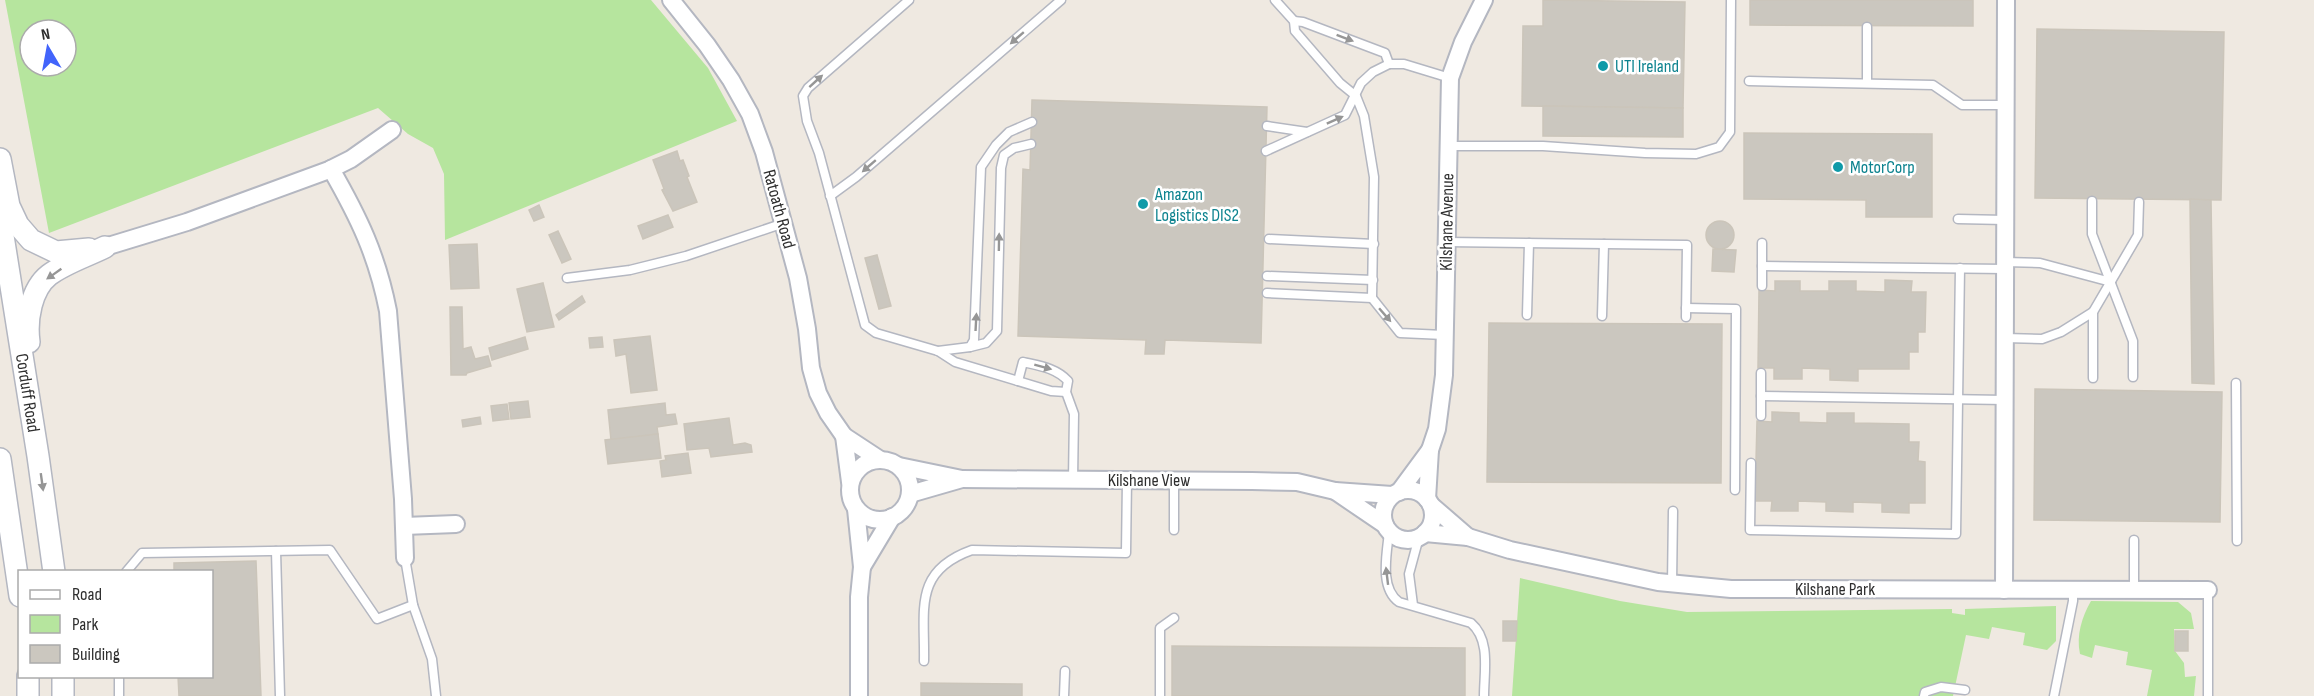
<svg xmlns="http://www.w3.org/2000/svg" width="2314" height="696" font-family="'Sofia Sans Condensed',sans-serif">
<rect width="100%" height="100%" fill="#efe9e1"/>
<g fill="#b6e59e" fill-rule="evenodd">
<path d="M5,0H651L708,68L737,121L445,240L444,174L433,148L408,134L378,108L49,233ZM30,30H66V66H30Z"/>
<path d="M1520,578L1620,601L1687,612L1952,609V613L1965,615V609L2056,606V641L2047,650L2023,645L2025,633L1992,627L1989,639L1966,635L1953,696H1512Z"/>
<path d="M2091,601L2178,602L2191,613L2194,629H2174L2175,651L2184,663L2185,677L2196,676L2194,696H2147L2152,670L2126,665L2128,652L2095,645L2092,658L2080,654C2076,635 2082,617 2091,601Z"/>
</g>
<g fill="#cbc7bf" stroke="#cbc5ba" stroke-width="1.5">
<path d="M1543,0L1685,2L1683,108L1522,106L1523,26H1543Z"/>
<path d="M1750,0H1973V26L1750,25Z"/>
<path d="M2037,29L2224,32L2221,200L2035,198Z"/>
<path d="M1032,100L1267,107L1261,343L1165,340L1164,354H1145L1146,340L1018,336L1023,169L1030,170Z"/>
<path d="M1543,106L1683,108V137L1543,136Z"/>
<path d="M1744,133L1932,134V217H1866V200L1744,199Z"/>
<path d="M677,151L680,161L683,160L689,176L687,177L697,202L673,211L662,190L664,189L653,160Z"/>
<path d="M2190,199L2211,200L2214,384L2192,383Z"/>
<path d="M539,205L544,217L534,221L529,210Z"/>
<path d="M668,215L673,227L643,239L638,226Z"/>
<circle cx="1720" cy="235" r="14"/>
<path d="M558,231L571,259L562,263L549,235Z"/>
<path d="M477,244L479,288L451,289L449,245Z"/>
<path d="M1713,249L1736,250L1734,272L1712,271Z"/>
<path d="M877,255L891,306L879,309L865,258Z"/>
<path d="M1885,280L1912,281L1911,292H1926L1925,332H1918V352H1909V369H1858V381L1830,380V369L1802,368V379H1774V368H1758L1759,290L1775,291V281H1800V291H1829V281H1856V291L1885,292Z"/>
<path d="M543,283L554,327L527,332L517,289Z"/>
<path d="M582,296L585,302L559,320L556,315Z"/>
<path d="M450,307H462L463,349L471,347L475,359L488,356L491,366L467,373L466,375H451Z"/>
<path d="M1489,323L1722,324L1721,483L1487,482Z"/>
<path d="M650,336L657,390L631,393L626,354L616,356L614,340Z"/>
<path d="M525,337L528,349L492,360L489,348Z"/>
<path d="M602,337L603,347L590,348L589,338Z"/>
<path d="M2035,389L2222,392L2220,522L2034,520Z"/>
<path d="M528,401L530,417L511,419L509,403Z"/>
<path d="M665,403L666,415L675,414L677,424L657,427L658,434L611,440L608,410Z"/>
<path d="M507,404L509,419L493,421L491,406Z"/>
<path d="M1772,412L1799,413V422L1827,423V413H1854V423L1909,424V442H1919L1918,461L1925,462V503H1909V513L1882,512V503L1853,502V512L1826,511V502L1798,501V511H1771L1772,501H1755L1757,421L1772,422Z"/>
<path d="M480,417L481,424L463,427L462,420Z"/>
<path d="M729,418L733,445L745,443L751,445L752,452L711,457L709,448L687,450L684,424Z"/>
<path d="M658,434L661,458L608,464L605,440Z"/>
<path d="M688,453L691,473L662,477L660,461L666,460L665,456Z"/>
<path d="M256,561L261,696H179L178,676H212V572H174V563Z"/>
<path d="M1503,621H1517L1516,641H1503Z"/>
<rect x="2175" y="631" width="13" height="20"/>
<path d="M1172,646L1465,648V696H1172Z"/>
<path d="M921,683L1022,684V696H921Z"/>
</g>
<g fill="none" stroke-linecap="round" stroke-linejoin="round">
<defs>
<g id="service">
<path d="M909,0L808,88L803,96L807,121L819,153L865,325L876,333L938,351L955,362L1051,391L1066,392"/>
<path d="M1275,0L1294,21L1295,31L1340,83L1356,96L1364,116L1374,177L1372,298L1400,333L1444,335"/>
<path d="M1294,21L1303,22L1385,53L1389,64"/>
<path d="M1867,27V83"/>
<path d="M1749,81L1933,85L1962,105H2006"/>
<path d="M1267,126L1307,132"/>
<path d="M1448,146H1543L1645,153L1696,154L1719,147L1730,132L1731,0"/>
<path d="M1266,151L1345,115L1361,83L1373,72L1389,64H1404L1450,78"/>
<path d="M830,196L856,177L1061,0"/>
<path d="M2092,201V234L2133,341V377"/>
<path d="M1958,219L2005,220"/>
<path d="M1269,239L1374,244"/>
<path d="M1446,242L1687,245L1686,317"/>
<path d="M1762,243V286"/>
<path d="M2005,262L2040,263L2111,282"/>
<path d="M1762,266L2005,269"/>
<path d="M1267,276L1373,280"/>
<path d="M567,278L630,270L686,256L784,223"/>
<path d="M1267,293L1372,298"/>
<path d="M1686,308L1736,309L1735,490"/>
<path d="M1527,315L1529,243"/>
<path d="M1602,316L1604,244"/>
<path d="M2005,338L2042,339L2061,332L2093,312"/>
<path d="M970,347L986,343L997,331L1001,168L1004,155L1014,148L1031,144"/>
<path d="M938,351L970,347L974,340L981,167L996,145L1009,132L1032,122"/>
<path d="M2093,378V312L2138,235L2139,202"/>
<path d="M1018,381L1023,362C1040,366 1056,368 1068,381L1066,392L1074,414L1073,480"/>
<path d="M2236,383L2237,541"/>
<path d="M1761,396L2005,400"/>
<path d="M1761,416V373"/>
<path d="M1751,463L1750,530L1956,534L1960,268"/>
<path d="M1174,480V530"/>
<path d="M1389,532C1387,553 1379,588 1399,602L1471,623C1491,640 1484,672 1484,696"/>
<path d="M276,551L280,696"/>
<path d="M405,558L413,605L432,659L436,696"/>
<path d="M126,572L142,553L330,550L377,619L413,605"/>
<path d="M1672,584L1673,511"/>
<path d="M2134,589V540"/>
<path d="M1413,605L1409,574L1419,537"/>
<path d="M924,661C925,609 913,571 972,550L1126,553L1127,480"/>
<path d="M119,676V696"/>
<path d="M1064,696L1065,671"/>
<path d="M1160,696V628L1174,618"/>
<path d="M1924,696L1925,692L1941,687L1965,690"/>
<path d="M2054,696L2073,601V589"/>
<path d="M2208,696V590"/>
</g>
<g id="minor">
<path d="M671,0L707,45L731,80L750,114L764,152L798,278L807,329L811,368L818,393L828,413L844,436"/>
<path d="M331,169C359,218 377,255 388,311L403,499L405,558"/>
<path d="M105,247L187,222L329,170L351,159L392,130"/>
<path d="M1430,450L1437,429L1444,375L1450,78L1463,42L1484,0"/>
<circle cx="880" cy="490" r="30"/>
<path d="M899,466L962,479L910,494"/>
<path d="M962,479L1252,481L1297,482L1335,491"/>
<path d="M850,482L844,436L879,459"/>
<circle cx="1408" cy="515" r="25"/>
<path d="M1399,492L1430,450L1427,499"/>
<path d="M856,509L862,567L892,517"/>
<path d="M1385,525L1335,491L1392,495"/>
<path d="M404,526L456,524"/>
<path d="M1425,533L1468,537L1431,505"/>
<path d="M1468,537L1510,550L1658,582L1731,589L2208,590"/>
<path d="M2004,590L2006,0"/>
<path d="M859,696V597L862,567"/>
</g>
<g id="tertiary">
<path d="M0,159L9,206L18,225L31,240L56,252L89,249"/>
<path id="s1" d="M0,217L38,456L54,572"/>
<path d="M29,342C26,320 31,289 49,275C65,263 87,256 105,247"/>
<path d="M0,459L20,596"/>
<path d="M28,696V676"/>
<path d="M63,696V676"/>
</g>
</defs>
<use href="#service" stroke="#b4b7c1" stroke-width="11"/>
<use href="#minor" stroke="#b4b7c1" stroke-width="20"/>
<use href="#tertiary" stroke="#b4b7c1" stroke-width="24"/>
<use href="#service" stroke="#fff" stroke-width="8"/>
<use href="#minor" stroke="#fff" stroke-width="16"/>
<use href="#tertiary" stroke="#fff" stroke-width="21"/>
</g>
<defs><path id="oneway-solid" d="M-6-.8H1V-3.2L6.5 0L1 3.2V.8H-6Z" transform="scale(1.5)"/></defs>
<g fill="#969696">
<use href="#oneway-solid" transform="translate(1017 38) rotate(139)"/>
<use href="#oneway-solid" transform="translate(1345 38) rotate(21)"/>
<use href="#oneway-solid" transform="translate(816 81) rotate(-42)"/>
<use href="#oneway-solid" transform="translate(1335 120) rotate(-24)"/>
<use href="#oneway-solid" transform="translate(869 166) rotate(139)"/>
<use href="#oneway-solid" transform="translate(999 242) rotate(-89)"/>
<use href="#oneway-solid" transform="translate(54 274) rotate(145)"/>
<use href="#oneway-solid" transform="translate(1385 315) rotate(49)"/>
<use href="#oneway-solid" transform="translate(976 322) rotate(-87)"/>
<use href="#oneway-solid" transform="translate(1043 367) rotate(15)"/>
<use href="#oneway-solid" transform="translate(42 482) rotate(82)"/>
<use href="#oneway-solid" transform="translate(1387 576) rotate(-97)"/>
</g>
<g fill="#0f9aa8" stroke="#fff" stroke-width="2">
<circle cx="1603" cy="66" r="6"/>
<circle cx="1838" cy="167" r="6"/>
<circle cx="1143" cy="204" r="6"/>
</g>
<g text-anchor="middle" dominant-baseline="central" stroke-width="5" stroke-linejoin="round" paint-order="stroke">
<g font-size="18" fill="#0d838f" stroke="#fff" text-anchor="start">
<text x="1615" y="66">UTI Ireland</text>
<text x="1850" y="167">MotorCorp</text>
<text x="1155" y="194">Amazon<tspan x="1155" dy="21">Logistics DIS2</tspan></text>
</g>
<g font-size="18" fill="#2e2e2e" stroke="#fff">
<text transform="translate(779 209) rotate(75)">Ratoath Road</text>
<text transform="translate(1447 222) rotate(-89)">Kilshane Avenue</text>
<text stroke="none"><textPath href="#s1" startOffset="178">Corduff Road</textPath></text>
<text x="1149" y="480">Kilshane View</text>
<text x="1835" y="589">Kilshane Park</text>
</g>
</g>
<rect x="18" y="570" width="195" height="108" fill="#ffffff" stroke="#ababab" stroke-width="1.5"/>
<rect x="30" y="590" width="30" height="9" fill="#ffffff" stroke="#ababab" stroke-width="1.5"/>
<text x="72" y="600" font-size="18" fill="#2e2e2e">Road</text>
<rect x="30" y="615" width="30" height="18" fill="#b6e59e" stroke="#ababab" stroke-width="1.5"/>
<text x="72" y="630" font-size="18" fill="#2e2e2e">Park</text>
<rect x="30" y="645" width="30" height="18" fill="#cbc7bf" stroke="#ababab" stroke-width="1.5"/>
<text x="72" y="660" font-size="18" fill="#2e2e2e">Building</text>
<g transform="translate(48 48) rotate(350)"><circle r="28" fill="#ffffff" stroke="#ababab" stroke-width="1.5"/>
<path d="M0-4.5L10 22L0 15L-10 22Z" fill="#4264fb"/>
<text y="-9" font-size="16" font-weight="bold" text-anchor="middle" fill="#2e2e2e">N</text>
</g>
</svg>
